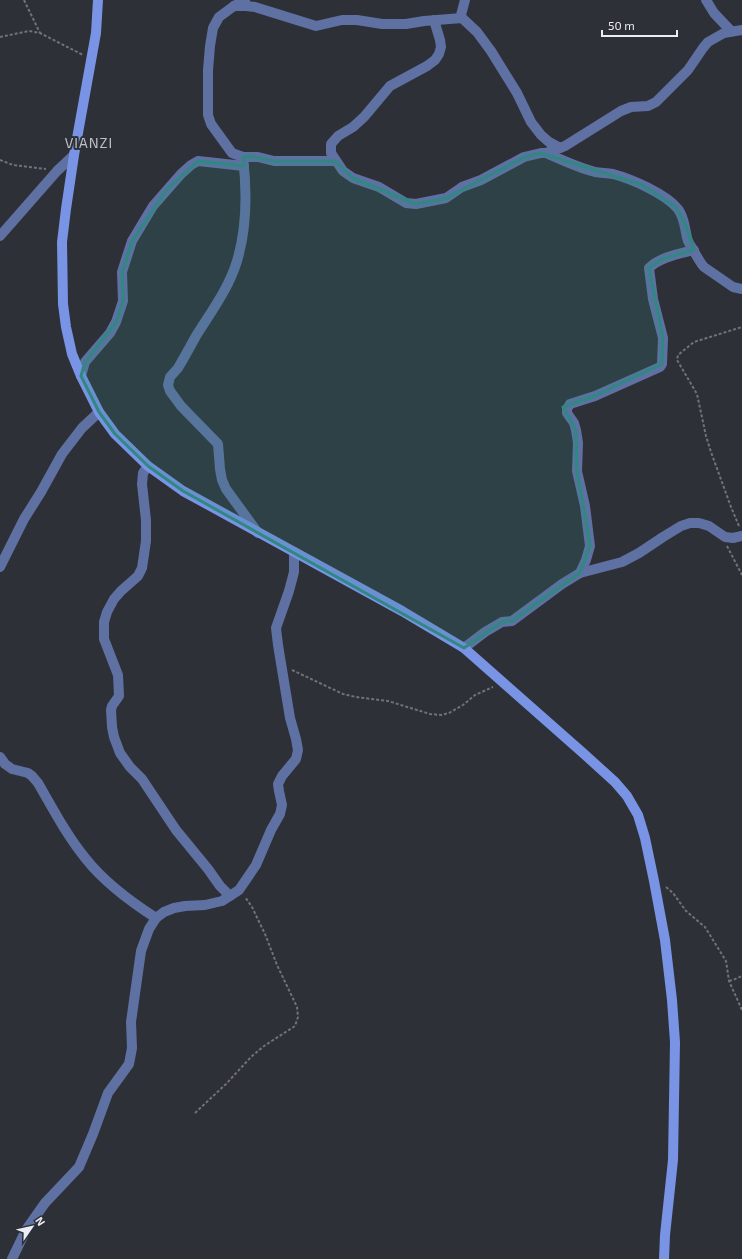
<svg xmlns="http://www.w3.org/2000/svg" width="742" height="1259" font-family="'Exo 2',sans-serif">
<rect width="100%" height="100%" fill="#2e3037"/>
<g fill="none" stroke-linecap="round" stroke-linejoin="round">
<g stroke="#707278" stroke-width="2" stroke-dasharray="3 2" stroke-linecap="butt">
<path d="M24,0L40,33"/>
<path d="M0,37L29,31L40,33L83,55"/>
<path d="M0,160L13,165L46,169"/>
<path d="M739,526L731,507L711,452L706,436L697,394L677,360L678,355L694,342L742,327"/>
<path d="M727,546L742,575"/>
<path d="M292,670L343,694L356,697L388,701L430,714L441,715L449,713L463,705L475,695L493,687"/>
<path d="M666,887L673,893L686,911L705,927L726,961L729,981L742,1010"/>
<path d="M729,981L733,980L742,976"/>
<path d="M195,1113L226,1084L251,1057L264,1046L295,1026L298,1017L297,1007L277,965L265,934L252,907L245,897"/>
</g>
<g stroke="#5f70a3" stroke-width="10">
<path d="M245,0L234,6L219,17L213,28L210,46L208,70V115L211,124L232,153L243,157H258L274,161H335"/>
<path d="M465,0L461,15L462,18L477,32L491,51L517,93L531,122L541,135L549,142L560,148"/>
<path d="M706,0L714,13L731,31"/>
<path d="M234,6H246L255,7L316,26L342,20H357L382,24H406L424,21L462,18"/>
<path d="M434,20L440,40L441,47L439,54L435,60L427,66L390,86L364,117L353,127L338,136L331,144V153L343,171L353,178L379,187L406,203L416,204L446,198L462,187L481,180L524,157L541,153H546C562,160 579,168 595,172C601,173 607,173 613,174C632,179 666,194 678,209C686,220 684,229 688,241C691,246 700,263 704,267L733,287L742,289"/>
<path d="M546,153L565,146L621,111L631,107L648,106L656,102L688,70L703,48L708,42L724,33L742,30"/>
<path d="M243,157C247,191 247,228 237,261C229,288 211,312 196,336C190,347 184,358 178,368L170,377L168,385L170,391L181,406L218,444L220,469L222,480L226,489L258,533"/>
<path d="M0,236L57,171L74,155"/>
<path d="M81,376L85,362L110,333L116,322L123,301L122,272L132,241L153,206L181,174L191,165L198,161L244,166"/>
<path d="M148,466L143,473L142,484L146,520V541L142,568L138,576L121,591L114,599L107,612L104,622V639L118,675L119,696L112,706L111,710L112,727L114,737L120,753L130,767L142,779L176,830L208,869L220,886L230,896"/>
<path d="M0,567L24,519L41,492L62,454L82,428L99,412"/>
<path d="M580,573L586,560L590,546L585,506L577,471L578,443L576,430L574,423L567,413V409L570,404L595,396L660,367L662,364L663,338L653,299L649,268C660,257 679,254 694,250"/>
<path d="M464,648L485,632L502,622L512,621L562,584L580,573L622,562L639,553L663,537L681,526L690,523H699L709,526L725,537L733,538L742,536"/>
<path d="M0,757L5,764L12,769L28,773L32,776L38,783C53,809 67,836 86,859C105,883 131,902 156,918"/>
<path d="M12,1259L26,1230L45,1203L79,1167L93,1134L108,1093L129,1064L132,1048L131,1022L141,951L149,929L156,918L164,912L174,908L185,906L205,905L222,901L239,890L256,865L271,830L280,814L282,805L279,791L278,784L282,776L296,759L298,750L296,739L290,718L278,645L276,628L289,591L294,572V552"/>
</g>
<path stroke="#7993e5" stroke-width="10" d="M98,0L96,33L74,155L66,209L62,242L63,304L66,327L72,354L81,376L99,412L115,434L148,466L183,491L402,611L464,648L583,753L615,782L627,796L638,815L645,838L654,881L665,940L672,1000L675,1042L673,1160L665,1235L664,1259"/>
</g>
<path fill="#308882" fill-opacity="0.2" stroke="#308882" stroke-width="3" stroke-linejoin="round" d="M541,153L643,185L676,207L685,223L694,250L663,259L649,268L663,338L662,364L595,396L563,407L576,430L577,471L588,531L590,546L580,573L512,621L502,622L464,648L183,491L148,466L115,434L99,412L81,376L85,362L116,322L123,301L122,272L132,241L167,189L198,161L244,166L243,157L250,156L274,161H335L353,178L416,204L446,198L524,157Z"/>
<g text-anchor="middle" dominant-baseline="central" stroke-width="4" stroke-linejoin="round" paint-order="stroke">
<g font-size="14" letter-spacing="1" fill="#bec1c9" stroke="#2e3037">
<text x="89" y="142">VIANZI</text>
</g>
</g>
<g transform="translate(32 1227) rotate(56)" stroke="#2e3037" stroke-width="3" paint-order="stroke">
<path d="M0-3L7 15L0 10L-7 15Z" fill="#ebedf2"/>
<text y="-6" font-size="11" font-weight="bold" text-anchor="middle" fill="#ebedf2">N</text>
</g>
<path d="M602 30v6h75v-6" fill="none" stroke="#ebedf2" stroke-width="2"/>
<text x="608" y="30" font-size="12" fill="#ebedf2" stroke="#2e3037" stroke-width="3" paint-order="stroke">50 m</text>
</svg>
